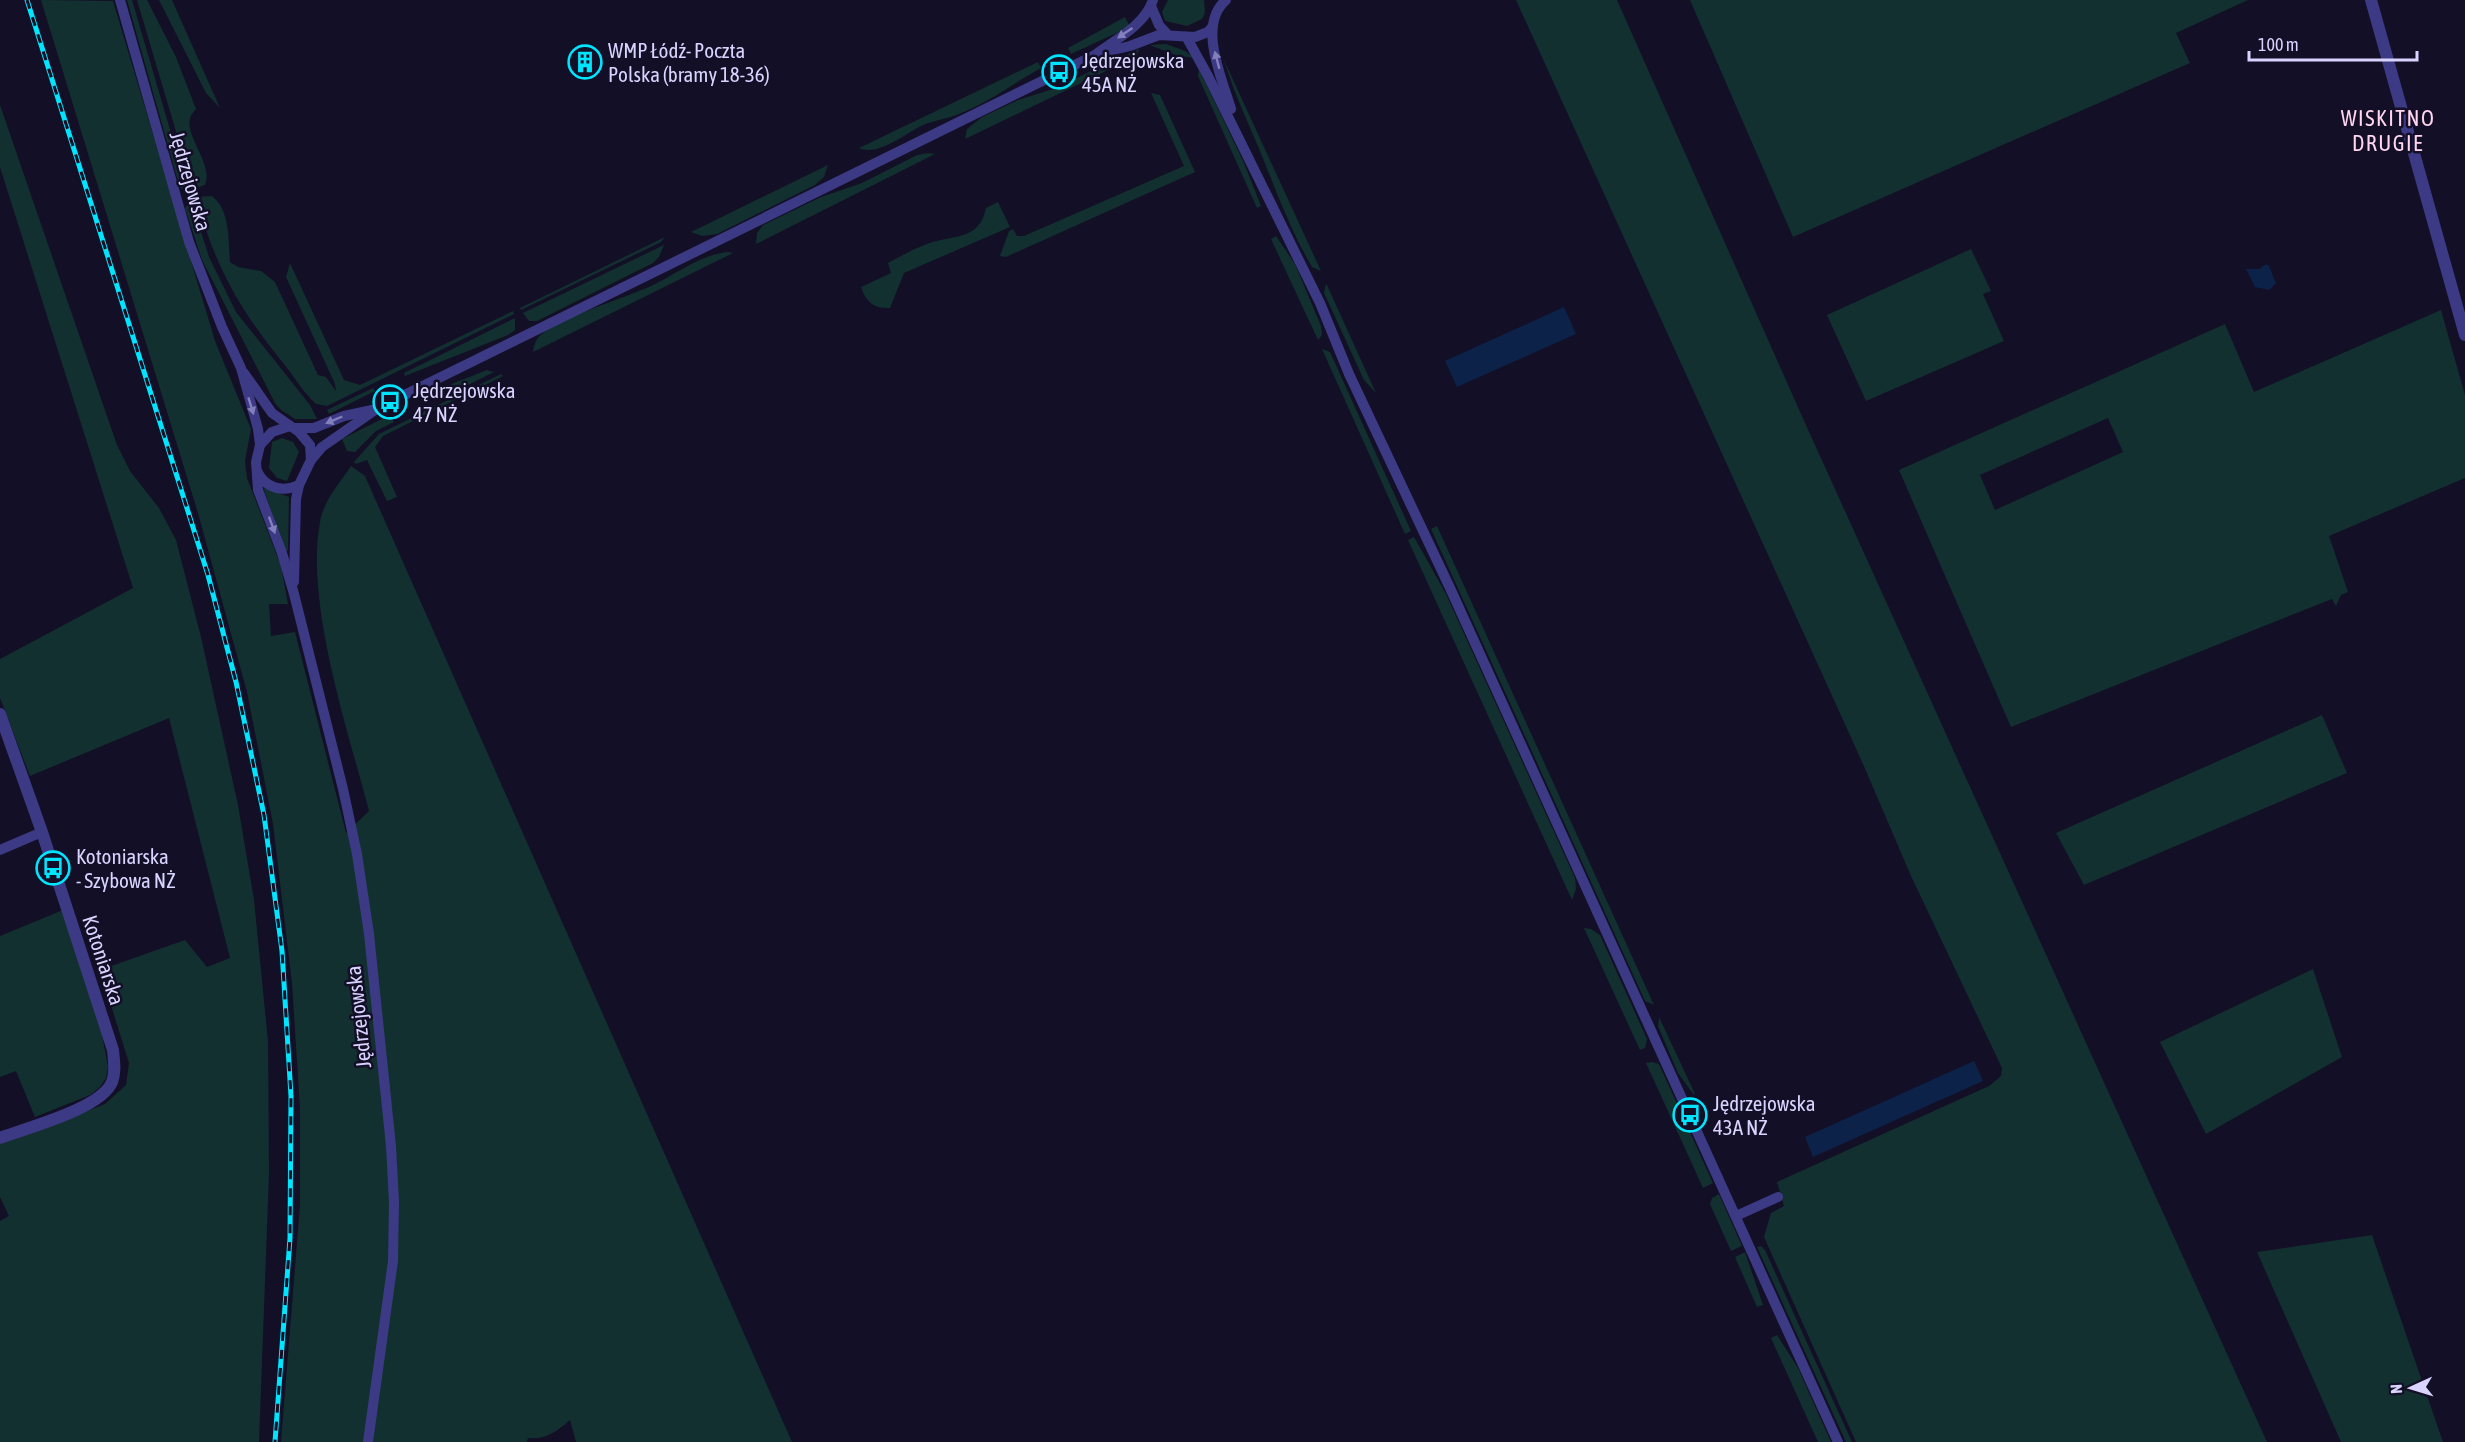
<svg xmlns="http://www.w3.org/2000/svg" width="2465" height="1442" font-family="'Asap Condensed',sans-serif">
<rect width="100%" height="100%" fill="#130f26"/>
<g fill="#12302f" fill-rule="evenodd">
<path d="M41,0L113,1L215,341L251,429L245,461L247,478L281,566L288,604H269L271,636L295,632L346,833L369,811C348,730 305,604 320,522C324,500 339,484 351,466L365,476L792,1442H576L570,1420C557,1431 547,1440 528,1438L527,1442H281L300,1205V1109L292,983L273,824L247,692L198,513Z"/>
<path d="M127,0H132L188,191L180,188Z"/>
<path d="M137,0H147L176,57L196,109C194,112 191,114 190,118C185,137 214,165 205,185L193,189Z"/>
<path d="M159,0H172L220,108L206,93Z"/>
<path d="M1168,0H1204L1205,13L1202,19L1187,26L1165,21L1162,12Z"/>
<path d="M1516,0H1617L1801,414L2267,1442H1856L1764,1237L1771,1213L1784,1206L1777,1182L1989,1086L2001,1076L2002,1068L1911,876L1863,764Z"/>
<path d="M1690,0H2248L2176,33L2190,63L1793,237Z"/>
<path d="M1125,17L1129,25L1121,31L1071,54L1068,48Z"/>
<path d="M1166,44L1185,51L1194,58L1175,55L1150,45Z"/>
<path d="M1139,49L1137,56L965,139L967,129L982,117L1018,100L1053,89Z"/>
<path d="M1224,60L1321,271L1312,267C1291,231 1277,193 1262,156C1249,124 1234,94 1224,60Z"/>
<path d="M1038,62L1041,68C1014,83 988,103 959,114C947,119 935,120 923,125C906,133 878,157 859,148Z"/>
<path d="M1199,69L1244,163L1261,206L1257,208L1198,76Z"/>
<path d="M1151,93L1160,95L1195,172L1006,257L1000,256L1009,231L1013,229L1017,236H1024L1184,166Z"/>
<path d="M0,105L117,445L130,471L159,508L176,540L201,637L238,805L254,900L268,1041L269,1174L259,1442H0V1221L9,1216L0,1197V1144L105,1104L126,1085L129,1063L100,970L185,940L207,967L230,958L169,718L30,776L0,698V659L133,588L0,167Z"/>
<path d="M928,153L935,154L756,244L757,233L763,225L821,197L862,183L917,155Z"/>
<path d="M828,165L824,177L815,185L717,234L702,236L691,232Z"/>
<path d="M212,196C231,211 228,240 230,262L238,267L261,271L275,282L318,375L326,377L336,391L335,384L286,277L290,263L344,380L360,385L513,311L514,314L327,406L316,404C305,394 296,380 287,368C240,310 216,270 196,197Z"/>
<path d="M191,200L209,257L236,312L310,405L317,419H295L281,410L275,403L202,260L185,208Z"/>
<path d="M998,202L1010,227L904,273L890,308C874,309 866,302 861,287L891,273L888,263C901,256 913,249 927,244C952,234 979,242 986,208Z"/>
<path d="M1276,236L1295,264L1321,326L1322,335L1318,340L1271,239Z"/>
<path d="M665,237L661,242L521,310L520,308Z"/>
<path d="M664,245L659,257L653,263L537,321H529L523,313Z"/>
<path d="M1971,249L1991,291L1983,294L2004,341L1866,401L1827,315Z"/>
<path d="M728,252L733,253L533,352C534,345 536,338 543,333C576,311 618,301 653,285C676,274 702,254 728,252Z"/>
<path d="M1326,283L1376,393L1364,380L1324,293Z"/>
<path d="M2441,310L2465,395V478L2329,536L2348,592L2341,595L2336,606L2332,599L2011,727L1899,470L2225,324L2254,392ZM2108,418L2123,452L1995,510L1980,475Z"/>
<path d="M515,318V330L508,335L405,376L404,373Z"/>
<path d="M1322,349L1330,352L1411,531L1405,534Z"/>
<path d="M487,370L494,372L448,395L444,387Z"/>
<path d="M501,374L503,376L383,436L375,447L397,497L387,501L367,460L356,464L354,462L379,434Z"/>
<path d="M373,388L375,391L329,414L327,410Z"/>
<path d="M390,415L394,422L376,431L355,452L347,451L342,439Z"/>
<path d="M282,438L293,442L299,452L287,481L277,478L269,468L272,442Z"/>
<path d="M263,487L289,497L288,551L285,550Z"/>
<path d="M1437,526L1654,1005L1645,1001L1431,529Z"/>
<path d="M1414,537L1446,594L1575,878L1576,889L1572,900L1408,540Z"/>
<path d="M2322,715L2347,773L2084,885L2056,833Z"/>
<path d="M63,910L101,1029L108,1067L106,1078L100,1087L90,1095L35,1117L16,1071L0,1077V936Z"/>
<path d="M1584,928L1591,929L1600,935L1647,1039L1645,1048L1640,1050Z"/>
<path d="M2313,969L2342,1057L2206,1134L2160,1042Z"/>
<path d="M1659,1017L1695,1094L1694,1095L1678,1073L1658,1026Z"/>
<path d="M1652,1062L1659,1064L1713,1183L1703,1188L1646,1063Z"/>
<path d="M1719,1194L1742,1246L1731,1251L1710,1204L1712,1198Z"/>
<path d="M2372,1235L2434,1416L2443,1442H2341L2257,1252Z"/>
<path d="M1761,1246L1765,1250L1852,1442H1846L1757,1247Z"/>
<path d="M1745,1252L1763,1305L1757,1307L1735,1257Z"/>
<path d="M1777,1335L1798,1368L1831,1442H1818L1771,1338Z"/>
</g>
<g fill="#0c2248">
<path d="M2266,264L2269,266L2276,283L2269,290L2255,287L2246,269H2259Z"/>
<path d="M1564,307L1576,334L1457,387L1445,361Z"/>
<path d="M1974,1061L1983,1081L1813,1157L1805,1137Z"/>
</g>
<g fill="none" stroke-linecap="round" stroke-linejoin="round">
<g stroke="#3d3a85" stroke-width="10">
<path d="M120,0L189,242L222,327L241,368L258,429L260,445L256,462L258,490L282,553L294,594L343,789L357,854L369,934L391,1146L394,1202L393,1261L368,1442"/>
<path d="M1226,0C1197,25 1222,78 1231,109"/>
<path d="M1151,6L1159,25L1168,35"/>
<path d="M1187,38L1208,76L1320,303L1349,374L1450,588L1838,1442"/>
<path d="M1100,53L1130,46L1159,35L1195,37L1208,32L1213,26"/>
<path d="M244,373L272,413L299,432L310,445L311,460L299,485L296,499L294,582"/>
<path d="M295,428H314L344,416L372,410"/>
<path d="M260,445L272,432L290,426"/>
<path d="M311,460L322,447L378,408L1095,55C1116,39 1144,26 1153,0"/>
<path d="M257,471C265,488 282,493 299,485"/>
<path d="M0,850L42,832"/>
<path d="M1736,1216L1778,1197"/>
</g>
<g stroke="#3d3a85" stroke-width="12">
<path d="M2371,0L2465,335"/>
<path d="M0,714L42,832L113,1050C114,1061 116,1072 112,1082C101,1109 26,1128 0,1138"/>
</g>
<defs>
<path id="rail" d="M27,0L208,575L236,682L264,815L282,951L291,1096L290,1238L275,1442"/>
</defs>
<use href="#rail" stroke="#00e5ff" stroke-width="5"/>
<use href="#rail" stroke="#130f26" stroke-width="3" stroke-dasharray="9" stroke-linecap="butt"/>
</g>
<defs><path id="oneway-solid" d="M-6-.8H1V-3.2L6.5 0L1 3.2V.8H-6Z" transform="scale(1.5)"/></defs>
<g fill="#837fbc">
<use href="#oneway-solid" transform="translate(1125 33) rotate(146)"/>
<use href="#oneway-solid" transform="translate(1217 60) rotate(-105)"/>
<use href="#oneway-solid" transform="translate(251 406) rotate(73)"/>
<use href="#oneway-solid" transform="translate(334 420) rotate(157)"/>
<use href="#oneway-solid" transform="translate(272 525) rotate(70)"/>
</g>
<defs>
<symbol id="building-ring" viewBox="-11 -11 22 22"><circle r="9.5" fill="#130f26" stroke="#00e5ff" stroke-width="1.5"/><path d="M-4-6H4V6H1V3H-1V6H-4ZM-2.5-4.3h1.7v1.8h-1.7ZM.8-4.3h1.7v1.8H.8ZM-2.5-1h1.7V.8h-1.7ZM.8-1h1.7V.8H.8Z" fill="#00e5ff"/></symbol>
<symbol id="bus-ring" viewBox="-11 -11 22 22"><circle r="9.5" fill="#130f26" stroke="#00e5ff" stroke-width="1.5"/><path d="M-5-6H5V4H4V6H2V4H-2V6H-4V4H-5ZM-3.5-4V0h7V-4ZM-3.5 1.2v1.5H-2V1.2ZM2 1.2v1.5H3.5V1.2Z" fill="#00e5ff"/></symbol>
</defs>
<g fill-rule="evenodd">
<use href="#building-ring" x="566" y="43" width="38" height="38"/>
<use href="#bus-ring" x="1040" y="53" width="38" height="38"/>
<use href="#bus-ring" x="371" y="383" width="38" height="38"/>
<use href="#bus-ring" x="34" y="849" width="38" height="38"/>
<use href="#bus-ring" x="1671" y="1096" width="38" height="38"/>
</g>
<g text-anchor="middle" dominant-baseline="central" stroke-width="5" stroke-linejoin="round" paint-order="stroke">
<g font-size="21" fill="#d9d4ff" stroke="#130f26" text-anchor="start">
<text x="608" y="50">WMP Łódź- Poczta<tspan x="608" dy="24">Polska (bramy 18-36)</tspan></text>
<text x="1082" y="60">Jędrzejowska<tspan x="1082" dy="24">45A NŻ</tspan></text>
<text x="413" y="390">Jędrzejowska<tspan x="413" dy="24">47 NŻ</tspan></text>
<text x="76" y="856">Kotoniarska<tspan x="76" dy="24">- Szybowa NŻ</tspan></text>
<text x="1713" y="1103">Jędrzejowska<tspan x="1713" dy="24">43A NŻ</tspan></text>
</g>
<g font-size="21" fill="#d9d4ff" stroke="#130f26">
<text transform="translate(191 181) rotate(74)">Jędrzejowska</text>
<text transform="translate(104 960) rotate(72)">Kotoniarska</text>
<text transform="translate(358 1017) rotate(-96)">Jędrzejowska</text>
</g>
<g font-size="22" letter-spacing="1.5" fill="#ffd6f0" stroke="#130f26">
<text x="2388" y="118">WISKITNO<tspan x="2388" dy="25">DRUGIE</tspan></text>
</g>
</g>
<g transform="translate(2411 1388) rotate(266)" stroke="#130f26" stroke-width="4.5" paint-order="stroke">
<path d="M0-4.5L10 22L0 15L-10 22Z" fill="#d9d4ff"/>
<text y="-9" font-size="16" font-weight="bold" text-anchor="middle" fill="#d9d4ff">N</text>
</g>
<path d="M2249 51v9h168v-9" fill="none" stroke="#d9d4ff" stroke-width="3"/>
<text x="2258" y="51" font-size="18" fill="#d9d4ff" stroke="#130f26" stroke-width="4.5" paint-order="stroke">100 m</text>
</svg>
